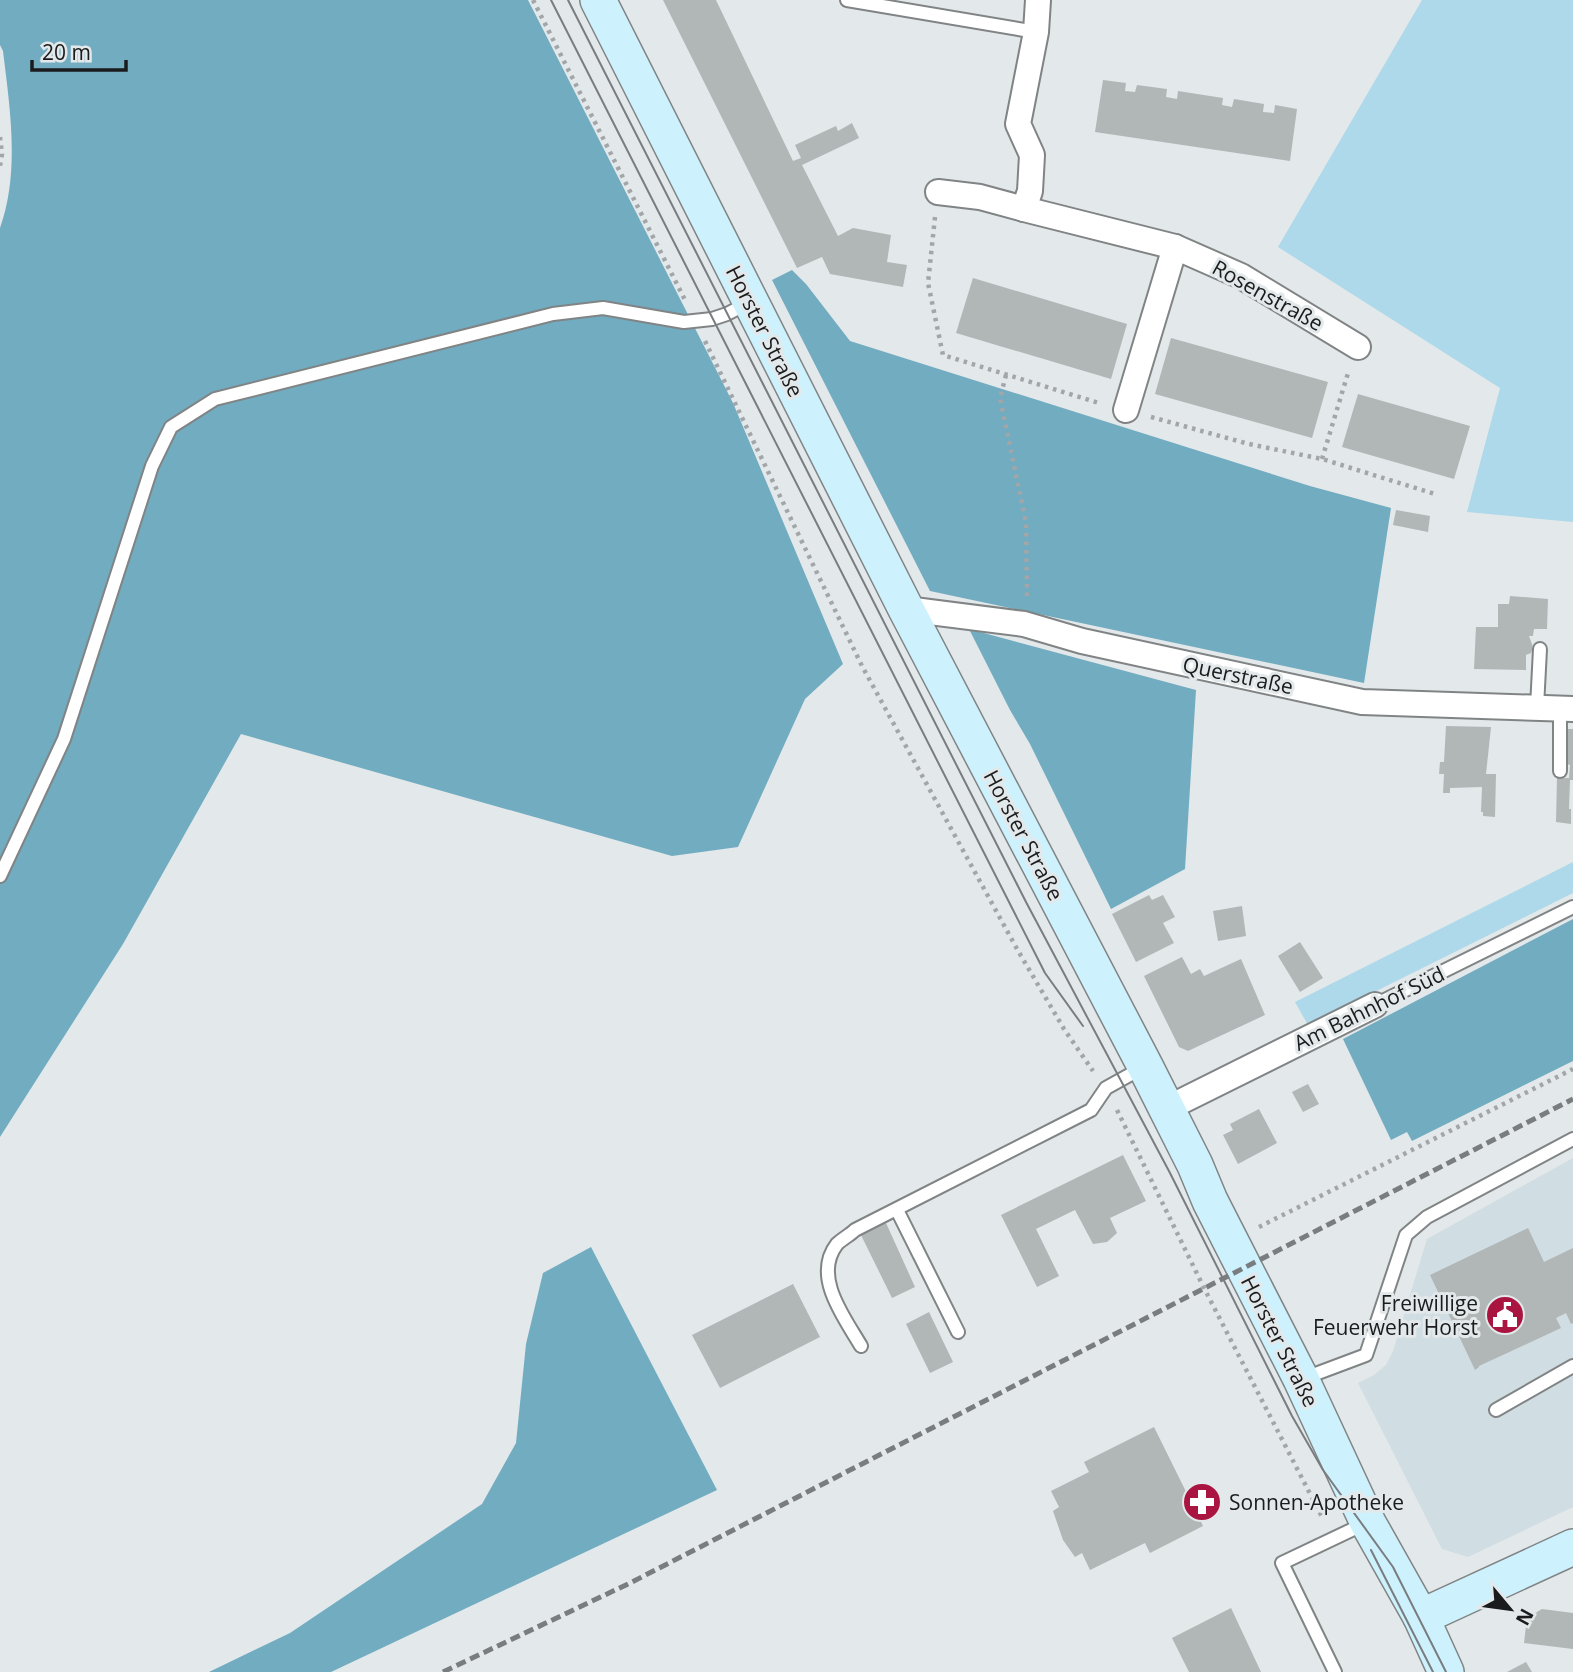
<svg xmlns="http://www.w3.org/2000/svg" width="1573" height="1672" font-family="'Open Sans',sans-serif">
<rect width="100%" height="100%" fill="#e3e8ea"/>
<path fill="#d0dde2" d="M1573,1158V1507L1468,1557L1442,1549L1358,1383L1374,1375L1386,1365L1393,1351L1427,1239Z"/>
<g fill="#add9ea">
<path d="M1422,0H1573V522L1467,512L1500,388L1278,247Z"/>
<path d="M1573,862V893L1308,1025L1295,1002Z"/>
</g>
<g fill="#71acc1">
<path d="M0,0H528L733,403L843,664L805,699L738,847L672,856L241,734L123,944L0,1137V228C20,172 10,109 3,51L0,45Z"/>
<path d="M792,270L806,284L850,341L1310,486L1391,508L1364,683L930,591L772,280Z"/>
<path d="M969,629L1196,690L1185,869L1111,909L1030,744L1010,710Z"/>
<path d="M1573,919V1061L1412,1141L1407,1132L1391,1140L1343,1039Z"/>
<path d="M591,1247L717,1490L331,1672H209L290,1633L482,1504L516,1443L526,1344L543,1273Z"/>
</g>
<g fill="#b1b6b7">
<path d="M663,0H716L793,161L801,158L795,145L836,126L838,131L852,123L859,138L802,165L838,236L853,228L891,235L887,262L907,265L903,287L830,274L822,257L797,268Z"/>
<path d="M1103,80L1126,83L1125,91L1135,92L1137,85L1167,89L1166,97L1177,99L1178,91L1223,98L1222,105L1232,107L1234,99L1264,104L1263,112L1274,113L1275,105L1297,109L1290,161L1095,132Z"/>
<path d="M973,278L1127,324L1111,379L956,333Z"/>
<path d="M1171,338L1328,382L1312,438L1155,394Z"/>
<path d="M1358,394L1470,426L1454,479L1342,447Z"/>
<path d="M1396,510L1430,516L1428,532L1393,525Z"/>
<path d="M1510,596L1548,599L1547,629H1534L1533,636H1529L1533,647L1531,653L1526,655V670L1474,669L1476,627H1498V604H1509Z"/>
<path d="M1446,726L1491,727L1486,774H1496L1495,817L1483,816V812H1481L1482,787L1450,788V793H1443L1444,774H1439L1440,762H1444Z"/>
<path d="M1568,729H1573V780H1570L1569,809H1571V824L1556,822L1557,778H1569L1570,765L1567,764Z"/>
<path d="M1149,895L1152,900L1163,895L1175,917L1163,923L1174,943L1136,962L1112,914Z"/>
<path d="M1242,906L1246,936L1218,941L1213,911Z"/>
<path d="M1300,942L1323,978L1300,992L1278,956Z"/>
<path d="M1182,957L1191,974L1200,969L1204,976L1241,959L1265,1015L1188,1051L1179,1047L1144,976Z"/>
<path d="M1308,1084L1319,1104L1303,1112L1292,1092Z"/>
<path d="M1259,1109L1277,1143L1238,1164L1223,1135L1233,1130L1230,1124Z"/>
<path d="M1123,1155L1146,1201L1110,1218L1117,1233L1107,1242L1093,1244L1075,1210L1036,1229L1059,1276L1037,1287L1001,1215Z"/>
<path d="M886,1223L915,1287L892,1298L861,1235Z"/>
<path d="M1528,1228L1544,1262L1573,1248V1323L1571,1324L1566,1313L1556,1318L1561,1328L1479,1366V1367L1475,1370L1430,1275Z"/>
<path d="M793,1284L820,1337L720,1388L692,1335Z"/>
<path d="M929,1312L953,1362L930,1373L906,1324Z"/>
<path d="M1154,1427L1203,1526L1150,1553L1145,1543L1090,1570L1082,1553L1075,1557L1063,1540L1053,1511L1059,1507L1051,1491L1089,1472L1084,1462Z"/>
<path d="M1231,1608L1261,1672H1189L1172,1638Z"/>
<path d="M1542,1609L1573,1613V1649L1524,1643L1527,1618Z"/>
<path d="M1526,1662L1532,1672H1507Z"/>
</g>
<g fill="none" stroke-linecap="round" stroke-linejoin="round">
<defs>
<g id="lane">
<path d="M847,0L1036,32"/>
<path d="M1537,707L1540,649"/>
<path d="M1560,709V771"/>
<path d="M0,876L64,739L152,466L171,427L215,399L553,314L603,308L684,322L712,319L727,314L750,302"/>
<path d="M1375,1005L1573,907"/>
<path d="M897,1210L958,1332"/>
<path d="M861,1346C844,1317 812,1276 837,1244C842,1239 850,1235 855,1230L1091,1110L1106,1088L1142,1068"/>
<path d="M1302,1379L1366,1355L1406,1235L1427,1217L1573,1139"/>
<path d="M1496,1410L1573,1366"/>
<path d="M1335,1672L1282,1563L1364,1524"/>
</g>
<g id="street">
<path d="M1038,0L1036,32L1018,124L1032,155L1030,191L1024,209L1175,247L1241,276L1358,347"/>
<path d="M938,192L980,197L1024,209"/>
<path d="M1126,410L1175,247"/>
<path d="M906,609L1024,624L1082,641L1362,702L1573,709"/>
<path d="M1166,1109L1375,1005"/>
</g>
<g id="secondary">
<path d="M598,0L906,609L1145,1066L1195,1165L1210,1201L1301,1379L1368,1523L1421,1617L1446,1672"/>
<path d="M1421,1617L1573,1547"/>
</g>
</defs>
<use href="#lane" stroke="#808485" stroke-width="16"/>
<use href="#street" stroke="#808485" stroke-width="28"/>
<use href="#secondary" stroke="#808485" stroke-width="38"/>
<g stroke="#a3a6a8" stroke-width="4.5" stroke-dasharray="3.5 5" stroke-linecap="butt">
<path d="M533,0L686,302"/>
<path d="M0,137L2,154L0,166"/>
<path d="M935,217L928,283L943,355L1099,403"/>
<path d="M705,341L862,666L1017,949L1064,1029L1093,1071"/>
<path d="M1006,375L1000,398L1026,523L1027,599"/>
<path d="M1151,417L1249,444L1322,459L1435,494"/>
<path d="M1322,459L1348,373"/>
<path d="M1117,1110L1204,1288L1322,1517"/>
<path d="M1259,1227L1573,1069"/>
</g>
<use href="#lane" stroke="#fff" stroke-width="12"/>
<use href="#street" stroke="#fff" stroke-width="24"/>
<use href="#secondary" stroke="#cdf2fe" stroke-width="35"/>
<g stroke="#7a7d7f" stroke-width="2">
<path d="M551,0L1045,973L1083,1026"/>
<path d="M568,0L1026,902L1170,1173L1292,1416L1323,1470L1393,1567L1446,1672"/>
<path d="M1371,1550L1433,1672"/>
</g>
<path stroke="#7a7d7f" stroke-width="5" stroke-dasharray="10 5" stroke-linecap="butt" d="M443,1672L630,1583L1573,1099"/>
</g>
<defs>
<symbol id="civic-disc" viewBox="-11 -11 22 22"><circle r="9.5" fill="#aa1440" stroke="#e3e8ea"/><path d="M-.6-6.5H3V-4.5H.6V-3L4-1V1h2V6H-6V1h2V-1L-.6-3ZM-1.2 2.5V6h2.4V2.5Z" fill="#fff"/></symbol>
<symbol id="pharmacy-disc" viewBox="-11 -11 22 22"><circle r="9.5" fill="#aa1440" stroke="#e3e8ea"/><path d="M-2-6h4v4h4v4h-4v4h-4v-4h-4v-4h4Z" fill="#fff"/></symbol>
</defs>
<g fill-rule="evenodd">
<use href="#civic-disc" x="1483" y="1293" width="44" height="44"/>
<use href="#pharmacy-disc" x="1180" y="1480" width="44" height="44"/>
</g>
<g text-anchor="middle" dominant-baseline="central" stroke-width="6" stroke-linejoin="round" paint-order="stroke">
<g font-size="21" fill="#1a1b1c" stroke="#e3e8ea">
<text transform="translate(1268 295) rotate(29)">Rosenstraße</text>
<text transform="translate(765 331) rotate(63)">Horster Straße</text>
<text transform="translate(1238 675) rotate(12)">Querstraße</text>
<text transform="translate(1024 835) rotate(62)">Horster Straße</text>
<text transform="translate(1369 1008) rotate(-26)">Am Bahnhof Süd</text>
<text transform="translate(1280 1341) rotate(63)">Horster Straße</text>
</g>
<g font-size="21" fill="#1a1b1c" stroke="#e3e8ea" text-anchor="end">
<text x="1478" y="1303">Freiwillige<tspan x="1478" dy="24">Feuerwehr Horst</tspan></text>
<text x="1229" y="1502" text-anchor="start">Sonnen-Apotheke</text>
</g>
</g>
<g transform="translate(1510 1609) rotate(119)" stroke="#e3e8ea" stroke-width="5" paint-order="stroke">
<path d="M0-5L12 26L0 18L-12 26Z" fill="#1a1b1c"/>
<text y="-10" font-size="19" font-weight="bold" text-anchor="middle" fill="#1a1b1c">N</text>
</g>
<path d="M32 60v10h94v-10" fill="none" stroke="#1a1b1c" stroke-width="3.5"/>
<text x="42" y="60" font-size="21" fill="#1a1b1c" stroke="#e3e8ea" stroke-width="5" paint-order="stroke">20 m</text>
</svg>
